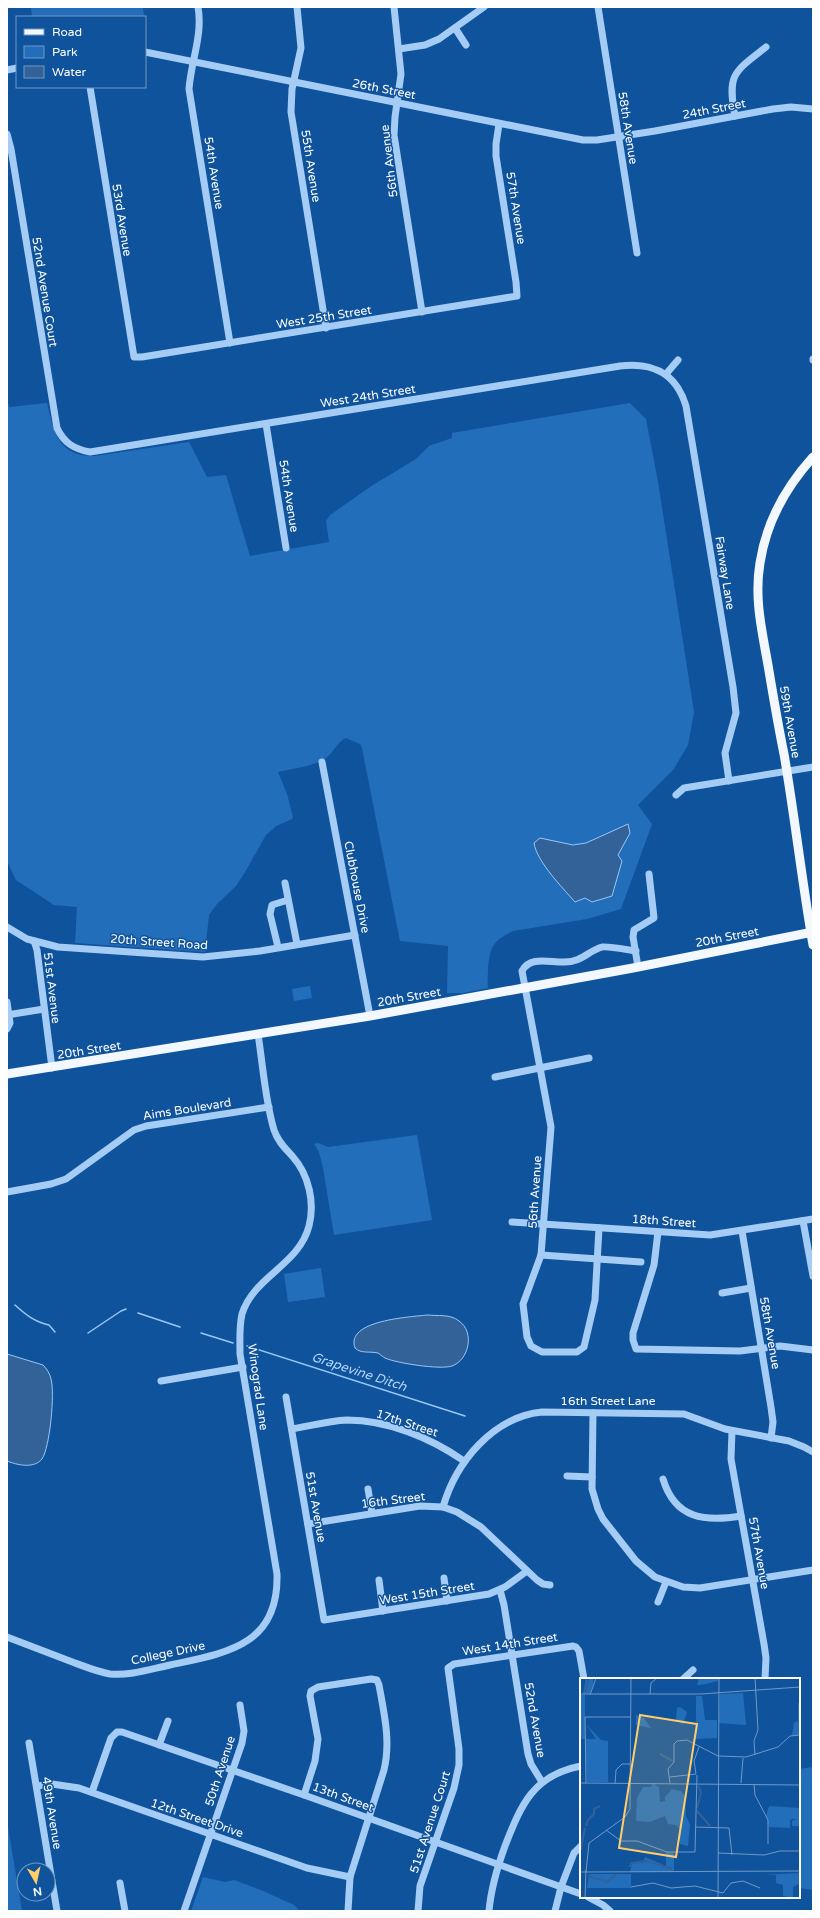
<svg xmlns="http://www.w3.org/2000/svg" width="820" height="1918" font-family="'Varela Round',sans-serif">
<rect width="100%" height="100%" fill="#10539d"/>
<g fill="#236ebb">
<path d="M31,7H143L144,17H32Z"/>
<path d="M7,399L9,407L47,403C54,432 58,457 95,456L189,442L207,477L226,475L250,556L329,542L326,521L330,515L373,485L416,459L429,446L452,438V433L630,403L646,419L658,482L694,712L688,745L673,770L638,805L652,824L621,909L587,919L513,931C492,941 490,948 488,969C488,976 487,981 488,988L463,993H447L448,946L400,941L362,748L360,744L346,738C337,742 334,752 326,758C315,766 291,769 278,772L287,794L293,817L292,819L276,826L266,835L245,872L236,886L217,904L209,915L205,952L75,943L77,907L54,905L16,880L7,861Z"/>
<path d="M310,986L312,998L294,1001L292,989Z"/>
<path d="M417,1135L432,1220L334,1235L323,1168L319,1152L314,1144L318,1143L328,1147Z"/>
<path d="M321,1268L325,1297L288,1302L284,1274Z"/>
<path d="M813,1767V1890L799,1888V1769Z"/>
<path d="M7,1821L22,1911H7Z"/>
<path d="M203,1877L225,1882L234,1880L263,1891L294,1905L300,1911H191Z"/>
</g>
<g fill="#326298" stroke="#97c8f8">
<path d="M628,824L630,833L618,855L622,861L612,896L592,902L585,898L575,902C562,887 537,862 534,843L540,838L573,845L586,843Z"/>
<path d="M427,1315C437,1316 451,1314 459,1321C475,1332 469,1360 452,1366C440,1370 396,1363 385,1358C383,1357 381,1355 378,1353C370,1351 361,1354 355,1348C345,1320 411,1317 427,1315Z"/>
<path d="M7,1354L43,1365C47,1369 50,1374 51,1379C55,1393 50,1447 42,1459C34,1469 17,1465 7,1461Z"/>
</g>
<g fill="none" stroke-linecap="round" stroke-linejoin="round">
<g stroke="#97c8f8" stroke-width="1.5">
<path d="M15,1305C26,1315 35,1322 49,1325L55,1332"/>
<path d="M138,1313L180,1327"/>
<path d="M88,1333L121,1311L126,1309"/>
<path d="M201,1333L233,1343"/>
<path d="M247,1346L465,1416"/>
</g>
<g stroke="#a5ccf5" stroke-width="7">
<path d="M198,7C203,35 191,61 189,89L230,343"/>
<path d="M297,7L301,48L292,89L291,112L326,328"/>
<path d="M394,7L401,74L395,117L394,135L422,312"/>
<path d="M598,7L637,253"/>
<path d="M455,28L466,45"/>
<path d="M399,49L425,45L439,39L484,7"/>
<path d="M145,52L583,140H597L655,131L773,109L791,107L813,109"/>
<path d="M7,70L17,68"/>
<path d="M90,87L134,357H142L517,296L516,282L496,156V144L499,124"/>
<path d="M735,116C727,74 734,72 766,47"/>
<path d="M7,134L11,149L57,428C64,443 74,449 90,452L620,366C653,362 676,373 686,406L733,687L736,713L725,753L729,781"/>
<path d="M813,359V360"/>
<path d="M666,374L678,360"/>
<path d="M266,424L286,548"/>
<path d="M322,762L370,1016"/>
<path d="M676,795L684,788L813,767"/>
<path d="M285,883L297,944"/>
<path d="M7,927L27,939L58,947L203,957L260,951L355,935"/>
<path d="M34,941L37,950L52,1068"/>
<path d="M278,947L270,914L272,905L288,900"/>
<path d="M638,967L633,937L634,930L654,918L649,874"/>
<path d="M7,1002L10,1023L7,1029"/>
<path d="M7,1015L44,1009"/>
<path d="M495,1077L589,1058"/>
<path d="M7,1192L51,1184L66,1179L134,1130L146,1126L269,1107"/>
<path d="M803,1221L813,1276"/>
<path d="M512,1222L710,1235L813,1219"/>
<path d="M599,1228L595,1300L584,1347L577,1352H542L531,1346L527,1337L523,1304L541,1255L551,1127L522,971C530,955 551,963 565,962C582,962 588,951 602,947C609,946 628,950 636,951"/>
<path d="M742,1231L771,1407L773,1422L771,1438"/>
<path d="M658,1232L654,1265L633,1333V1340L636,1349L740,1351L780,1346L813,1350"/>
<path d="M541,1255L641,1262"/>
<path d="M722,1293L751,1288"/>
<path d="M161,1381L243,1367"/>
<path d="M286,1397L324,1620L489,1594L505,1587L527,1571"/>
<path d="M593,1413L592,1489L598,1509L603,1519L636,1561L655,1577L683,1587L700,1588L813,1570"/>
<path d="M292,1429C310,1426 328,1421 347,1420C388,1420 431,1438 464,1461"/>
<path d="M732,1431L731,1459L764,1644L766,1658L765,1679"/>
<path d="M567,1476L592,1477"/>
<path d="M663,1479C675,1519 705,1522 741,1516"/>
<path d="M368,1489L372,1513"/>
<path d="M443,1507C456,1462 493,1417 542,1412L684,1414L725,1429L789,1441L804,1447L813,1452"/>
<path d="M308,1524L420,1506L443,1507L457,1512L481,1527L537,1580L543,1584L550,1585"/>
<path d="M444,1578L447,1601"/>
<path d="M379,1580L383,1611"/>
<path d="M500,1590L504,1605L528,1754L531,1764L542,1782"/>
<path d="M658,1602L666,1582"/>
<path d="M7,1637C30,1646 52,1654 75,1663C86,1667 98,1672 110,1674C129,1676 151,1669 170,1665C226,1653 279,1646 277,1574L240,1354C240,1340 239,1327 242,1314C254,1276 299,1265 309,1226C315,1203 309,1175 293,1157C286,1149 278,1142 274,1130C265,1100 263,1066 258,1034"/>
<path d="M683,1679L693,1670"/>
<path d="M29,1743L57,1911"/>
<path d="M159,1745L168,1721"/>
<path d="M37,1786L52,1784L79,1788L307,1868L350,1877"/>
<path d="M92,1792L111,1738L117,1732H122L304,1795L581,1894"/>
<path d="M304,1795L315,1761L318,1739L310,1696L311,1691L318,1687L371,1679L377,1680L379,1685C384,1713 391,1741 384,1770L350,1877L348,1911"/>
<path d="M120,1883L125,1911"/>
<path d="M588,1897L603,1905L610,1911"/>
<path d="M184,1911L242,1743L244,1731L240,1705"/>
<path d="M418,1911L420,1886L454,1788L459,1765V1749L448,1668L454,1664L573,1646L576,1647L579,1651L584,1679"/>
<path d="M489,1911C491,1888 497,1868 505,1846C521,1805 533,1775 581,1766"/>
<path d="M555,1911L561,1887L574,1853L581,1846"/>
</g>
<g stroke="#f3f8ff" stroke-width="9">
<path d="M813,457C786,487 766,523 760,563C754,598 762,631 768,665C773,695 778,725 784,754C795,818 802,882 813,945"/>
<path d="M7,1074L370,1016L633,968L813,932"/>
</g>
</g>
<g text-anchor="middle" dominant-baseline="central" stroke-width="3" stroke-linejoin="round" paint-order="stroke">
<g font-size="12" fill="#fff" stroke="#10539d">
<text transform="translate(384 89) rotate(11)">26th Street</text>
<text transform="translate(714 109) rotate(-11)">24th Street</text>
<text transform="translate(628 128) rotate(81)">58th Avenue</text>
<text transform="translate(389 161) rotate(-97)">56th Avenue</text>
<text transform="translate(311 166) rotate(81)">55th Avenue</text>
<text transform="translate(214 173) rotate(81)">54th Avenue</text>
<text transform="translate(516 208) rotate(81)">57th Avenue</text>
<text transform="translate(122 220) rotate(81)">53rd Avenue</text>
<text transform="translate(45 292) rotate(81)">52nd Avenue Court</text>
<text transform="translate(324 317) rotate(-9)">West 25th Street</text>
<text transform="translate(368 396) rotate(-9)">West 24th Street</text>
<text transform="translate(289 496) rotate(81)">54th Avenue</text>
<text transform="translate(725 573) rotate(81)">Fairway Lane</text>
<text transform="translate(790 722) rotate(80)">59th Avenue</text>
<text transform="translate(357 887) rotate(79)">Clubhouse Drive</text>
<text transform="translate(727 937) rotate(-11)">20th Street</text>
<text transform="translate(159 942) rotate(4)">20th Street Road</text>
<text transform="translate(52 988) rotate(83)">51st Avenue</text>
<text transform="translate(409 997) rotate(-10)">20th Street</text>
<text transform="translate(89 1050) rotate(-9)">20th Street</text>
<text transform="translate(187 1109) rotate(-9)">Aims Boulevard</text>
<text transform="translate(535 1192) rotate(-86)">56th Avenue</text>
<text transform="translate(664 1221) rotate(4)">18th Street</text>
<text transform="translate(770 1333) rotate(80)">58th Avenue</text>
<text transform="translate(258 1387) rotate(82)">Winograd Lane</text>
<text x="608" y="1401">16th Street Lane</text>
<text transform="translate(407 1423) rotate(18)">17th Street</text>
<text transform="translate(393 1500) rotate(-7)">16th Street</text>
<text transform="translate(316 1507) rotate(80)">51st Avenue</text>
<text transform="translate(759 1553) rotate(80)">57th Avenue</text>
<text transform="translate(427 1593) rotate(-9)">West 15th Street</text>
<text transform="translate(510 1644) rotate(-9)">West 14th Street</text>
<text transform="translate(168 1653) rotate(-12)">College Drive</text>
<text transform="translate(535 1720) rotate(80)">52nd Avenue</text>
<text transform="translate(220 1771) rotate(-72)">50th Avenue</text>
<text transform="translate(343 1797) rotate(20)">13th Street</text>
<text transform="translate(52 1813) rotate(81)">49th Avenue</text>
<text transform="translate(197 1818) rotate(19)">12th Street Drive</text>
<text transform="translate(430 1822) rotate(-72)">51st Avenue Court</text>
</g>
<g font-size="13" font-style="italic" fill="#b2d6fb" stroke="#10539d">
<text transform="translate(359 1372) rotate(18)">Grapevine Ditch</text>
</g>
</g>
<g transform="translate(580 1678)">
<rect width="220" height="220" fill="#10539d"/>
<path d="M6,0H13V6L10,15L3,16ZM119,0H139L138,3L121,7H117ZM163,15L166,47L139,45L140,16ZM1,17H5V61H0ZM116,18H122L125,42H137V60L116,61ZM220,24V57H212L214,45L218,43V25ZM100,29L107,34L103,47L96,42L97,30ZM56,37L64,40L71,50L56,47ZM6,46L21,62L28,63V104H7L5,61H16ZM73,105L79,109L80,124L85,123V119L92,111L101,113L105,118L106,138L110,147L108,168L100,166V151L96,147L88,146L85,138L70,144L56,143L57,120L63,109H71ZM189,128L220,130V148H212V143L216,141H213L210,142V150L189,149L186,138ZM86,174L94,175V194H50L52,185H63L65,179L86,188ZM220,195L219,206L213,209V220L203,218V207L196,205V197H183ZM9,196H51V210H7Z" fill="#236ebb"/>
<path fill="none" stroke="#326298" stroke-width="2" d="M5,14L9,0M80,76L93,83M117,130L121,115L119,108M117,133L130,148M6,148L8,142L14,136V131L20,128M0,174L5,150M49,189L52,185L67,183L92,191M8,198L28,204L36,196"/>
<path fill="none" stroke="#7098c4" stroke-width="1" d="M0,16H121L220,9M70,16L71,5L77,0M10,17L16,0M5,39L6,105M5,39H50M175,77L174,63L178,52L175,0M138,78L166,79L198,69L210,58L220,57M116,96L114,83L119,69M90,99L116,96M0,105L220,107M90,105L88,91L94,84V66L97,63L107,62L138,78M161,105L163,80M35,106L36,92L42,86H50M174,106L175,117L188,142V166M115,149L149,150L152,177M26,152L41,163H57L87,174H115L117,97M138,175L184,177L200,173H220M0,194L220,193M6,194L9,165L45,139L50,131L51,0M51,209L73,205L91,210L115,208L143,215L151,205L163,203L180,210M5,220L6,192M138,220L139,0"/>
<path fill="#ffce69" fill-opacity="0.15" stroke="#ffce69" stroke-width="2" d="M60,37L117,46L96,179L39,170Z"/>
<rect width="220" height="220" fill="none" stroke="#fff" stroke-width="2"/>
</g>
<rect width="820" height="1918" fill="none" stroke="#ffffff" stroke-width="16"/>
<rect x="16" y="16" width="130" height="72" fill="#10539d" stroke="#7098c4"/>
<rect x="24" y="29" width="20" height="6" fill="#f3f8ff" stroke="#7098c4"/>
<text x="52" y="36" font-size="12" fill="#ffffff">Road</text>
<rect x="24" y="46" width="20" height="12" fill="#236ebb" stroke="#7098c4"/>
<text x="52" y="56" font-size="12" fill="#ffffff">Park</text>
<rect x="24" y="66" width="20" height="12" fill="#326298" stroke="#7098c4"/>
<text x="52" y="76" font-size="12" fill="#ffffff">Water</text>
<g transform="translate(36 1882) rotate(171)"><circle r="19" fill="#10539d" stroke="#7098c4"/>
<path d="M0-3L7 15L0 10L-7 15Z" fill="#ffce69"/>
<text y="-6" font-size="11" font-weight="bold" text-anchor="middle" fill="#ffffff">N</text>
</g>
</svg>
